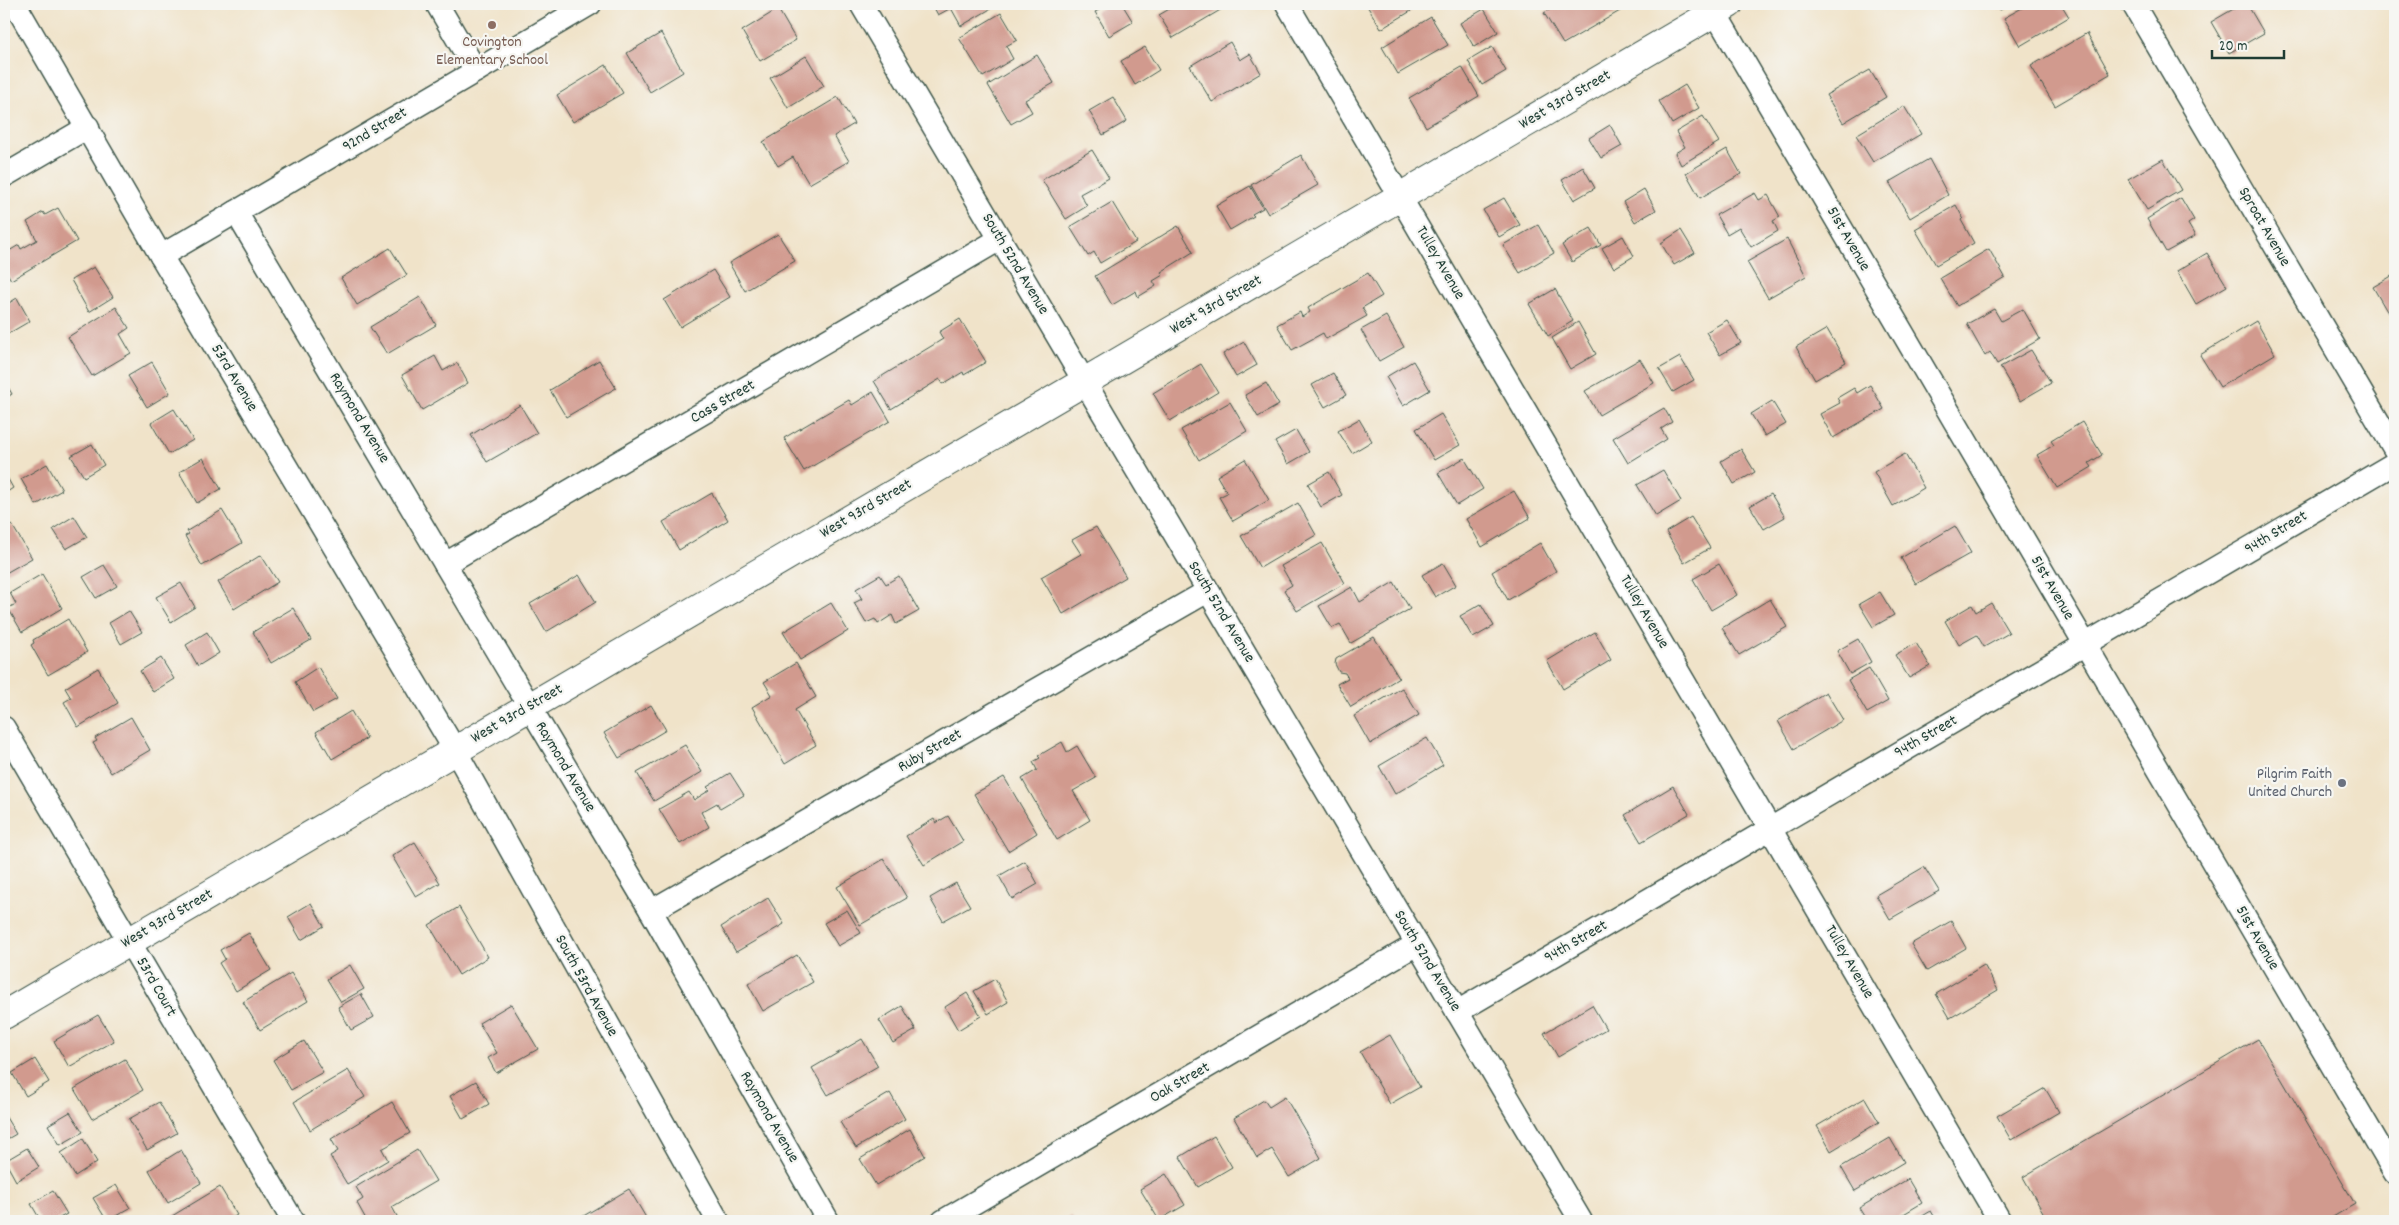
<svg xmlns="http://www.w3.org/2000/svg" width="2399" height="1225" font-family="Dekko,sans-serif">
<rect width="100%" height="100%" fill="#f6f6f2"/>
<filter id="ink" filterUnits="userSpaceOnUse"><feTurbulence type="fractalNoise" baseFrequency=".02" numOctaves="2"/><feDisplacementMap in="SourceGraphic" scale="10" xChannelSelector="R" yChannelSelector="G"/><feConvolveMatrix kernelMatrix="1 2 1 2 8 2 1 2 1" color-interpolation-filters="sRGB"/></filter>
<filter id="wash" filterUnits="userSpaceOnUse"><feTurbulence type="fractalNoise" baseFrequency=".0096" numOctaves="4" result="noise"/><feDisplacementMap in="SourceGraphic" scale="20" xChannelSelector="R" yChannelSelector="G"/><feGaussianBlur stdDeviation="1.12" result="paint"/><feColorMatrix in="noise" values="0 0 0 0 0 0 0 0 0 0 0 0 0 0 0 0 0 1.4 0 .05"/><feComposite in="paint" operator="in"/></filter>
<g filter="url(#wash)">
<rect width="100%" height="100%" fill="#f0e3c9"/>
<g id="blocks">
<g fill="#d19a8e">
<path d="M932,4H999L961,26L951,8L938,15Z"/>
<path d="M1110,4H1122L1133,22L1109,36L1095,12Z"/>
<path d="M1178,4H1219L1222,9L1173,38L1159,15Z"/>
<path d="M1366,4H1406L1411,11L1381,29Z"/>
<path d="M1559,4H1632L1563,44L1544,13Z"/>
<path d="M1996,4H2011L2000,10Z"/>
<path d="M2029,4H2061L2069,17L2020,46L2004,18Z"/>
<path d="M2242,4H2247L2264,33L2229,53L2211,22Z"/>
<path d="M778,9L796,40L760,61L742,31Z"/>
<path d="M1484,9L1498,32L1474,47L1460,23Z"/>
<path d="M1001,13L1017,40L1006,46L1013,59L983,77L959,38Z"/>
<path d="M1431,17L1448,45L1398,74L1382,47Z"/>
<path d="M661,33L683,72L650,92L627,53Z"/>
<path d="M2087,33L2110,74L2055,106L2031,66Z"/>
<path d="M1230,42L1240,60L1250,54L1261,73L1212,102L1190,66Z"/>
<path d="M1145,47L1159,70L1135,85L1121,61Z"/>
<path d="M1492,47L1506,71L1482,85L1468,61Z"/>
<path d="M1037,55L1054,83L1025,100L1032,112L1011,124L988,85Z"/>
<path d="M806,56L824,86L788,108L770,78Z"/>
<path d="M606,65L623,93L573,122L557,95Z"/>
<path d="M1462,67L1479,96L1426,127L1409,98Z"/>
<path d="M1870,70L1886,97L1843,123L1826,95Z"/>
<path d="M1685,85L1699,108L1672,124L1659,101Z"/>
<path d="M838,97L854,124L834,136L849,161L809,184L793,157L778,166L763,142Z"/>
<path d="M1113,97L1127,121L1103,135L1089,111Z"/>
<path d="M1904,106L1921,134L1873,162L1856,135Z"/>
<path d="M1703,116L1719,142L1681,165L1675,153L1685,147L1676,132Z"/>
<path d="M1610,125L1622,146L1601,158L1589,138Z"/>
<path d="M1727,149L1741,174L1700,198L1686,173Z"/>
<path d="M1092,150L1109,178L1080,194L1087,206L1066,219L1042,180Z"/>
<path d="M1301,155L1318,185L1268,214L1251,185Z"/>
<path d="M1929,159L1948,195L1910,218L1889,182Z"/>
<path d="M2163,159L2181,190L2147,210L2128,179Z"/>
<path d="M1583,167L1595,188L1574,200L1562,180Z"/>
<path d="M1250,186L1263,208L1252,214L1254,216L1230,230L1216,206Z"/>
<path d="M1644,189L1656,210L1635,222L1623,202Z"/>
<path d="M1755,193L1759,200L1768,195L1780,217L1773,221L1778,231L1751,247L1739,227L1727,234L1716,215Z"/>
<path d="M1504,198L1520,225L1499,237L1483,210Z"/>
<path d="M2181,198L2194,220L2188,224L2195,236L2166,252L2147,219Z"/>
<path d="M1112,202L1136,242L1100,263L1094,252L1088,256L1070,227Z"/>
<path d="M1956,205L1963,218L1961,220L1974,243L1936,265L1915,229Z"/>
<path d="M58,208L77,241L11,280L4,267V254L19,245L21,249L37,240L27,222L43,212L45,215Z"/>
<path d="M1538,225L1554,253L1520,273L1503,245Z"/>
<path d="M1178,226L1193,252L1161,272L1163,275L1153,281L1156,286L1138,297L1136,291L1112,305L1095,276Z"/>
<path d="M1591,228L1601,245L1572,262L1562,245Z"/>
<path d="M1681,230L1695,253L1674,265L1661,243Z"/>
<path d="M778,234L795,261L745,291L729,263Z"/>
<path d="M1623,236L1634,256L1614,268L1602,248Z"/>
<path d="M1787,239L1806,276L1768,298L1747,262Z"/>
<path d="M390,248L407,275L357,305L341,278Z"/>
<path d="M1989,249L2005,277L1957,306L1940,278Z"/>
<path d="M2207,253L2227,286L2196,304L2177,271Z"/>
<path d="M94,267L113,297L89,312L71,280Z"/>
<path d="M713,270L730,297L680,327L664,300Z"/>
<path d="M1368,273L1382,296L1362,308L1367,316L1326,339L1323,333L1292,350L1277,325L1300,312L1302,317L1310,312L1308,308Z"/>
<path d="M2395,274V309L2388,313L2373,287Z"/>
<path d="M1555,289L1573,321L1548,336L1529,304Z"/>
<path d="M420,297L436,325L387,354L370,327Z"/>
<path d="M17,298L30,321L6,335L4,306Z"/>
<path d="M116,307L129,328L120,334L131,353L92,376L68,337Z"/>
<path d="M1994,309L2001,321L2023,309L2040,339L1997,364L1990,352L1985,356L1967,324Z"/>
<path d="M1386,316L1404,347L1379,361L1361,330Z"/>
<path d="M960,319L986,362L964,375L963,372L943,384L940,379L891,409L874,381L943,339L939,332Z"/>
<path d="M1727,320L1741,343L1720,355L1706,332Z"/>
<path d="M2256,321L2275,354L2220,387L2200,355Z"/>
<path d="M1578,322L1596,354L1570,369L1552,338Z"/>
<path d="M1827,329L1846,362L1815,380L1796,347Z"/>
<path d="M1244,342L1257,365L1236,377L1223,354Z"/>
<path d="M2031,350L2051,383L2020,401L2000,367Z"/>
<path d="M435,356L443,371L457,363L468,383L422,410L402,375Z"/>
<path d="M1680,357L1694,380L1673,392L1659,369Z"/>
<path d="M1640,359L1654,383L1599,415L1585,391Z"/>
<path d="M599,360L616,388L566,417L550,390Z"/>
<path d="M1413,361L1430,390L1403,406L1386,377Z"/>
<path d="M152,362L170,393L147,407L128,376Z"/>
<path d="M1201,364L1218,392L1170,421L1153,393Z"/>
<path d="M1333,373L1346,395L1325,407L1312,385Z"/>
<path d="M4,380L12,394L4,399Z"/>
<path d="M1266,383L1279,405L1258,417L1245,395Z"/>
<path d="M1870,385L1884,409L1833,438L1820,414L1840,403L1837,398L1854,388L1857,393Z"/>
<path d="M873,392L890,421L804,471L784,438L849,400L852,405Z"/>
<path d="M1772,401L1786,424L1765,436L1751,414Z"/>
<path d="M1230,402L1247,431L1199,460L1181,430Z"/>
<path d="M520,405L537,433L487,462L471,435Z"/>
<path d="M1664,408L1672,422L1661,429L1667,439L1628,463L1613,438Z"/>
<path d="M174,409L193,440L169,454L151,423Z"/>
<path d="M1441,414L1460,445L1434,460L1416,429Z"/>
<path d="M1359,419L1372,441L1352,453L1338,431Z"/>
<path d="M2082,422L2102,455L2089,463L2092,467L2057,488L2037,455L2054,445L2051,441Z"/>
<path d="M1296,430L1309,452L1288,464L1275,442Z"/>
<path d="M92,444L104,465L84,477L71,456Z"/>
<path d="M1741,449L1755,472L1734,484L1721,461Z"/>
<path d="M1905,454L1924,488L1893,506L1874,472Z"/>
<path d="M203,458L221,489L197,503L179,472Z"/>
<path d="M1464,458L1483,489L1457,505L1438,473Z"/>
<path d="M1245,459L1269,500L1233,521L1219,497L1227,493L1217,476Z"/>
<path d="M47,464L62,490L36,505L21,479Z"/>
<path d="M1663,470L1681,501L1656,516L1637,485Z"/>
<path d="M4,472L13,488L4,494Z"/>
<path d="M1329,472L1342,495L1321,507L1308,484Z"/>
<path d="M1514,491L1530,518L1482,547L1466,519Z"/>
<path d="M712,493L728,520L679,550L663,522Z"/>
<path d="M1771,494L1785,517L1764,529L1750,506Z"/>
<path d="M1298,503L1316,535L1260,568L1241,536Z"/>
<path d="M222,510L242,543L202,566L185,536L189,534L187,531Z"/>
<path d="M74,516L87,537L66,549L53,529Z"/>
<path d="M1691,517L1710,548L1684,563L1666,532Z"/>
<path d="M12,525L32,558L4,574V530Z"/>
<path d="M1955,526L1971,553L1916,584L1901,558Z"/>
<path d="M1096,527L1126,577L1063,614L1041,577L1081,554L1072,540Z"/>
<path d="M1322,543L1345,583L1297,611L1284,590L1292,585L1281,566Z"/>
<path d="M1540,543L1556,571L1508,600L1492,572Z"/>
<path d="M261,555L278,582L234,609L218,582Z"/>
<path d="M1443,563L1456,585L1435,597L1422,575Z"/>
<path d="M1719,564L1737,595L1711,610L1693,579Z"/>
<path d="M104,565L117,586L96,598L83,577Z"/>
<path d="M42,574L62,608L22,632L8,608L16,604L10,593Z"/>
<path d="M579,575L596,602L546,632L530,604Z"/>
<path d="M880,575L886,584L899,576L919,611L896,624L892,615L878,624L875,619L866,623L854,603L862,599L856,589Z"/>
<path d="M1394,582L1410,609L1351,643L1340,624L1332,628L1319,606L1352,587L1360,602Z"/>
<path d="M181,583L195,607L171,622L156,597Z"/>
<path d="M1880,592L1894,615L1873,627L1859,604Z"/>
<path d="M1770,599L1787,627L1739,655L1722,628Z"/>
<path d="M831,603L848,631L800,660L783,632Z"/>
<path d="M1991,603L2009,633L1984,647L1977,635L1959,645L1945,621L1972,605L1976,612Z"/>
<path d="M1481,604L1494,626L1473,638L1460,616Z"/>
<path d="M293,608L311,640L271,663L253,632Z"/>
<path d="M129,611L142,632L121,644L109,623Z"/>
<path d="M68,619L87,652L48,675L31,645L34,643L33,640Z"/>
<path d="M207,632L219,653L198,666L186,645Z"/>
<path d="M1595,632L1611,660L1563,689L1547,661Z"/>
<path d="M1374,637L1399,678L1351,707L1337,684L1348,678L1345,673L1339,672L1335,664L1336,659Z"/>
<path d="M1858,639L1871,662L1850,674L1837,651Z"/>
<path d="M1916,643L1930,666L1909,678L1895,655Z"/>
<path d="M161,658L174,679L153,692L140,671Z"/>
<path d="M796,663L816,697L795,710L816,745L785,764L752,707L772,695L764,682Z"/>
<path d="M318,667L337,699L313,712L295,682Z"/>
<path d="M98,668L118,703L78,727L64,702L71,698L65,688Z"/>
<path d="M1869,668L1888,701L1867,713L1848,680Z"/>
<path d="M1402,688L1419,715L1370,744L1354,716Z"/>
<path d="M1826,692L1843,720L1794,749L1778,721Z"/>
<path d="M651,705L666,730L619,758L604,733Z"/>
<path d="M351,711L367,738L332,759L316,732Z"/>
<path d="M131,717L150,750L111,773L93,743L97,741L95,738Z"/>
<path d="M1427,738L1443,765L1395,794L1379,766Z"/>
<path d="M1062,742L1067,752L1077,746L1096,778L1073,791L1090,820L1057,840L1022,779L1037,770L1033,762L1040,758L1038,756Z"/>
<path d="M685,745L702,772L654,801L637,773Z"/>
<path d="M730,773L744,795L720,809L717,803L701,812L709,827L680,844L659,809L689,792L694,800L710,790L707,787Z"/>
<path d="M1004,777L1037,833L1008,851L974,794Z"/>
<path d="M1673,786L1689,814L1641,842L1625,815Z"/>
<path d="M948,816L963,841L924,865L906,836L934,819L936,823Z"/>
<path d="M415,842L440,883L416,897L392,856Z"/>
<path d="M884,859L907,898L860,925L837,887Z"/>
<path d="M1025,861L1038,884L1012,899L999,876Z"/>
<path d="M1924,867L1939,891L1890,919L1876,895Z"/>
<path d="M956,883L970,906L943,921L930,898Z"/>
<path d="M768,898L784,924L736,952L721,927Z"/>
<path d="M311,903L324,926L301,940L288,917Z"/>
<path d="M459,907L488,957L459,975L429,925Z"/>
<path d="M847,910L861,933L838,946L824,923Z"/>
<path d="M1951,921L1966,948L1927,971L1911,944Z"/>
<path d="M249,933L271,970L236,991L219,963L225,959L220,950Z"/>
<path d="M797,955L813,982L763,1011L748,984Z"/>
<path d="M350,965L364,989L341,1002L327,979Z"/>
<path d="M1984,965L1998,990L1950,1018L1936,994Z"/>
<path d="M291,973L308,1001L260,1030L243,1002Z"/>
<path d="M995,979L1008,1002L988,1014L974,991Z"/>
<path d="M967,993L981,1016L958,1030L945,1007Z"/>
<path d="M361,994L374,1017L351,1030L338,1007Z"/>
<path d="M511,1004L538,1049L496,1073L488,1058L497,1053L479,1023Z"/>
<path d="M1592,1005L1606,1029L1558,1057L1544,1033Z"/>
<path d="M902,1006L916,1030L893,1043L879,1020Z"/>
<path d="M98,1015L114,1041L69,1067L54,1041Z"/>
<path d="M1390,1035L1420,1087L1390,1104L1360,1052Z"/>
<path d="M862,1039L878,1066L828,1095L812,1068Z"/>
<path d="M2258,1039L2355,1204L2326,1221H2278L2275,1217L2268,1221H2048L2023,1177Z"/>
<path d="M304,1041L323,1072L291,1090L273,1060Z"/>
<path d="M35,1059L49,1082L26,1096L12,1073Z"/>
<path d="M125,1059L143,1090L92,1119L74,1089Z"/>
<path d="M348,1070L365,1097L310,1130L294,1102Z"/>
<path d="M476,1081L489,1104L463,1119L450,1096Z"/>
<path d="M2045,1088L2059,1112L2011,1140L1997,1116Z"/>
<path d="M890,1093L905,1119L856,1148L840,1122Z"/>
<path d="M1285,1097L1321,1158L1289,1177L1272,1149L1257,1158L1234,1118L1264,1100L1269,1107Z"/>
<path d="M1865,1098L1879,1122L1831,1151L1817,1126Z"/>
<path d="M159,1102L177,1133L147,1150L129,1119Z"/>
<path d="M392,1102L410,1133L382,1149L388,1160L347,1184L330,1156L338,1151L331,1139Z"/>
<path d="M70,1112L83,1132L60,1145L48,1125Z"/>
<path d="M4,1114L16,1134L4,1141Z"/>
<path d="M910,1129L925,1156L876,1185L860,1159Z"/>
<path d="M1214,1136L1232,1167L1198,1187L1180,1157Z"/>
<path d="M1890,1138L1904,1162L1855,1191L1841,1167Z"/>
<path d="M83,1139L97,1162L75,1176L61,1153Z"/>
<path d="M27,1148L39,1167L16,1181L5,1161Z"/>
<path d="M181,1150L201,1183L168,1203L149,1170Z"/>
<path d="M417,1150L436,1181L392,1207L398,1218L392,1221H367L357,1203L363,1199L356,1187Z"/>
<path d="M1166,1174L1185,1205L1159,1220L1140,1189Z"/>
<path d="M1908,1179L1922,1203L1892,1221H1867L1859,1208Z"/>
<path d="M116,1185L130,1208L107,1221L93,1198Z"/>
<path d="M220,1187L237,1215L227,1221H175L172,1216Z"/>
<path d="M629,1189L648,1221H575Z"/>
<path d="M53,1191L67,1214L54,1221H41L31,1204Z"/>
<path d="M1931,1211L1937,1221H1914Z"/>
<path d="M1071,1216L1074,1221H1063Z"/>
</g>
</g>
</g>
<g filter="url(#ink)">
<use href="#blocks" fill-opacity="0" stroke="#3e564a" stroke-width="1"/>
<g fill="none" stroke-linecap="round" stroke-linejoin="round">
<defs>
<g id="minor">
<path d="M15,4L161,256L455,750L718,1221"/>
<path d="M437,4L476,71"/>
<path d="M861,4L1581,1221"/>
<path d="M1287,4L2000,1221"/>
<path d="M1710,4L2395,1173"/>
<path d="M2133,4L2395,450"/>
<path d="M4,176L88,127"/>
<path d="M236,212L651,911L828,1221"/>
<path d="M161,256L590,4"/>
<path d="M445,564L1000,239"/>
<path d="M4,728L293,1221"/>
<path d="M651,911L1208,591"/>
<path d="M1457,1012L2395,463"/>
<path d="M943,1221L1417,944"/>
</g>
<path id="primary" d="M4,1015L1729,4"/>
</defs>
<use href="#minor" stroke="#3e564a" stroke-width="25"/>
<use href="#primary" stroke="#3e564a" stroke-width="30"/>
<use href="#minor" stroke="#fff" stroke-width="22"/>
<use href="#primary" stroke="#fff" stroke-width="28"/>
</g>
</g>
<circle fill="#8d6e63" stroke="#f6f6f2" stroke-width="2" cx="492" cy="25" r="5"/>
<circle fill="#6b7280" stroke="#f6f6f2" stroke-width="2" cx="2342" cy="783" r="5"/>
<g text-anchor="middle" dominant-baseline="central" stroke-width="4.5" stroke-linejoin="round" paint-order="stroke">
<g font-size="16" fill="#785e54" stroke="#f6f6f2">
<text x="492" y="42">Covington<tspan x="492" dy="18">Elementary School</tspan></text>
</g>
<g font-size="16" fill="#1f3d34" stroke="#f6f6f2">
<text transform="translate(1565 100) rotate(-30)">West 93rd Street</text>
<text transform="translate(375 130) rotate(-31)">92nd Street</text>
<text transform="translate(2264 227) rotate(60)">Sproat Avenue</text>
<text transform="translate(1848 239) rotate(60)">51st Avenue</text>
<text transform="translate(1440 263) rotate(60)">Tulley Avenue</text>
<text transform="translate(1015 264) rotate(59)">South 52nd Avenue</text>
<text transform="translate(1216 305) rotate(-30)">West 93rd Street</text>
<text transform="translate(234 378) rotate(59)">53rd Avenue</text>
<text transform="translate(723 402) rotate(-30)">Cass Street</text>
<text transform="translate(359 418) rotate(59)">Raymond Avenue</text>
<text transform="translate(866 509) rotate(-30)">West 93rd Street</text>
<text transform="translate(2276 533) rotate(-31)">94th Street</text>
<text transform="translate(2052 588) rotate(60)">51st Avenue</text>
<text transform="translate(1221 612) rotate(59)">South 52nd Avenue</text>
<text transform="translate(1644 612) rotate(60)">Tulley Avenue</text>
<text transform="translate(517 714) rotate(-30)">West 93rd Street</text>
<text transform="translate(1926 737) rotate(-30)">94th Street</text>
<text transform="translate(930 751) rotate(-30)">Ruby Street</text>
<text transform="translate(565 767) rotate(59)">Raymond Avenue</text>
<text transform="translate(167 919) rotate(-30)">West 93rd Street</text>
<text transform="translate(2257 938) rotate(60)">51st Avenue</text>
<text transform="translate(1576 942) rotate(-30)">94th Street</text>
<text transform="translate(1427 961) rotate(59)">South 52nd Avenue</text>
<text transform="translate(1849 962) rotate(60)">Tulley Avenue</text>
<text transform="translate(586 986) rotate(61)">South 53rd Avenue</text>
<text transform="translate(156 987) rotate(60)">53rd Court</text>
<text transform="translate(1180 1083) rotate(-30)">Oak Street</text>
<text transform="translate(769 1117) rotate(60)">Raymond Avenue</text>
</g>
<g font-size="16" fill="#5b616d" stroke="#f6f6f2" text-anchor="end">
<text x="2332" y="774">Pilgrim Faith<tspan x="2332" dy="18">United Church</tspan></text>
</g>
</g>
<rect width="2399" height="1225" fill="none" stroke="#f6f6f2" stroke-width="20"/>
<path d="M2212 50v8h72v-8" fill="none" stroke="#1f3d34" stroke-width="2.5"/>
<text x="2219" y="50" font-size="15" fill="#1f3d34" stroke="#f6f6f2" stroke-width="4" paint-order="stroke">20 m</text>
</svg>
